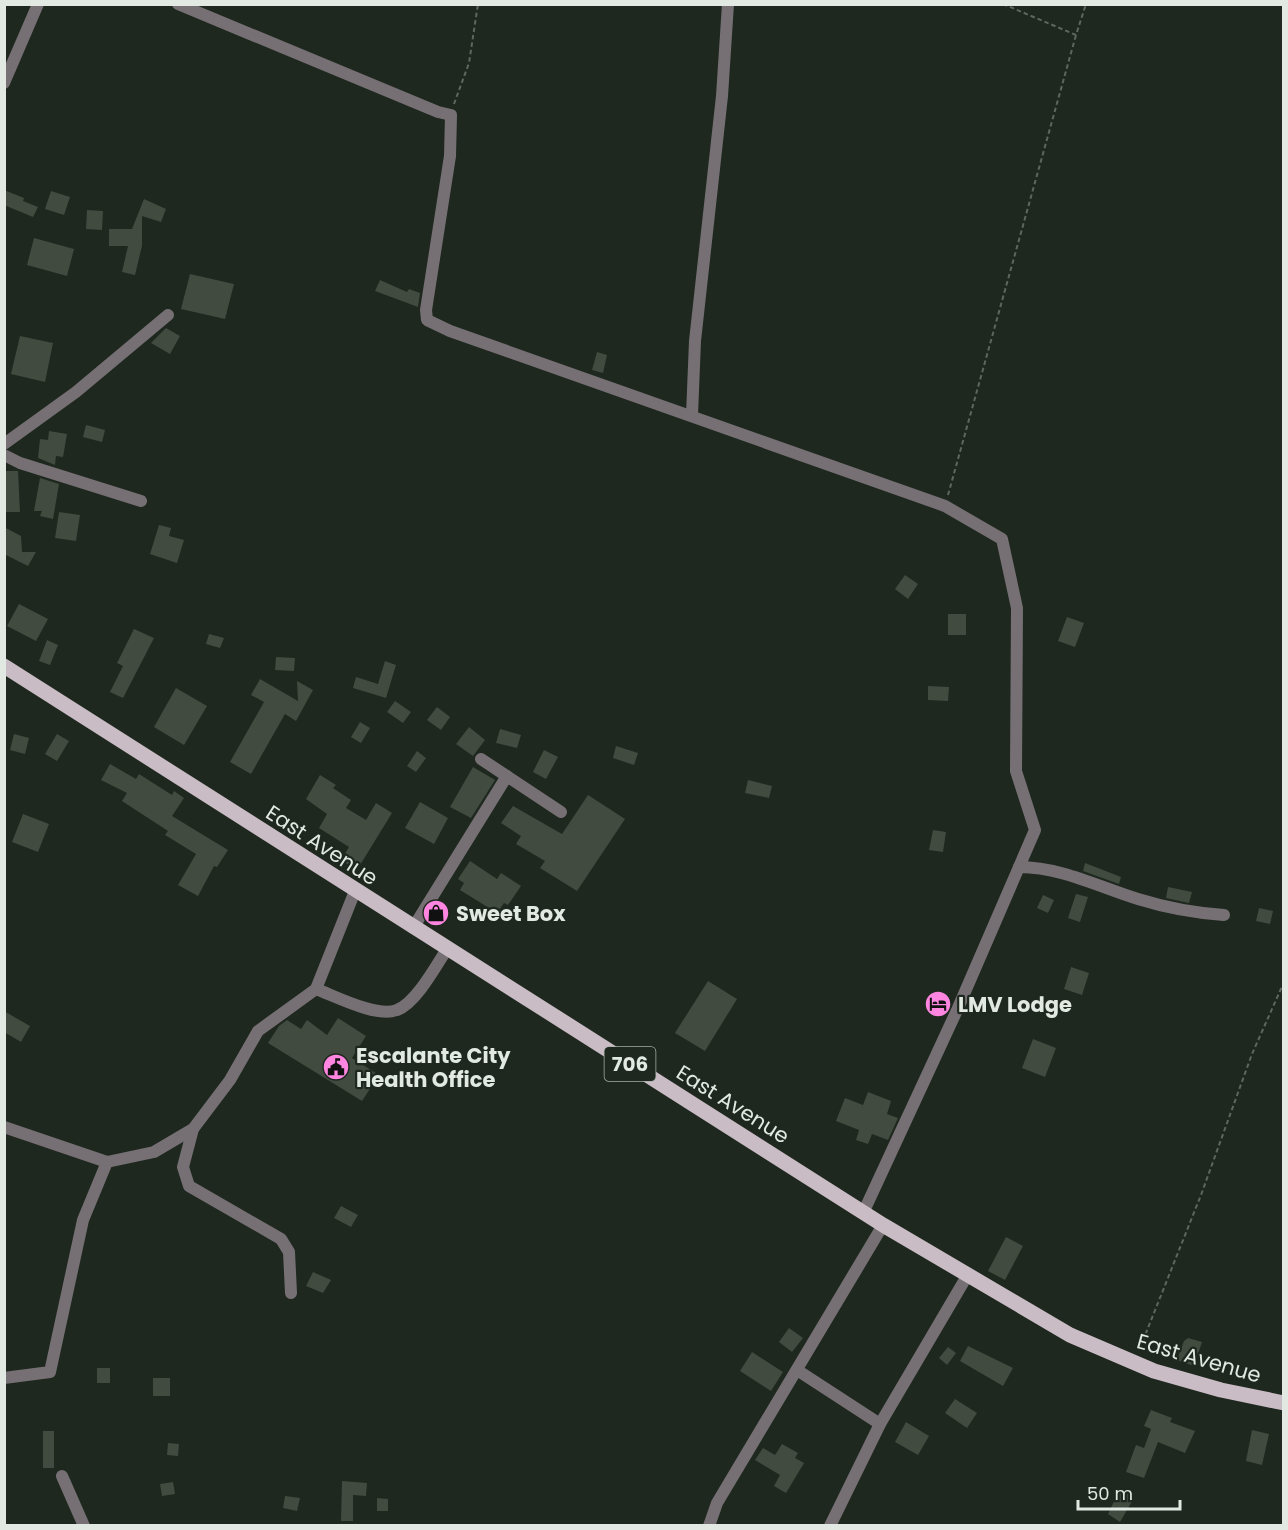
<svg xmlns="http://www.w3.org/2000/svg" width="1288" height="1530" font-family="Poppins,sans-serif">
<rect width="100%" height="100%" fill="#1e281e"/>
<g fill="#414b40">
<path d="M4,190L24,198L23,201L38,207L33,217L4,205Z"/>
<path d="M51,191L70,197L64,215L45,209Z"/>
<path d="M144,199L166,209L161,222L142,216V246L135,275L122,272L128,246H109V229H132Z"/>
<path d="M87,210L103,211L102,230L86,229Z"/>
<path d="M34,238L74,249L67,276L27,265Z"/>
<path d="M190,274L234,284L225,319L181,309Z"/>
<path d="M380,280L407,292L409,289L420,293L418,307L375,291Z"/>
<path d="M166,328L180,336L170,354L151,343Z"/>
<path d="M20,336L53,343L45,382L11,374Z"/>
<path d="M597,352L607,355L603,373L592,370Z"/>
<path d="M86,425L105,430L102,442L83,437Z"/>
<path d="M49,431L67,434L63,457L56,456L55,465L38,458L40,439L48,440Z"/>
<path d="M4,471H18L20,512H4Z"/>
<path d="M40,478L59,484L53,519L40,516L42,511H34Z"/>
<path d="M59,512L80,515L76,541L55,538Z"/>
<path d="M159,525L171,528L169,536L184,540L177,563L150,554Z"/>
<path d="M4,527L21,536L22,552H36L28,566L4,554Z"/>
<path d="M905,575L918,584L908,599L895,589Z"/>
<path d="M19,604L48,619L36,641L7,626Z"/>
<rect x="948" y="614" width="18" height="21"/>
<path d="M1067,617L1084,623L1075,647L1058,641Z"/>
<path d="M134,629L154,638L123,698L110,692L123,666L117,663Z"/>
<path d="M209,634L224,638L220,648L206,644Z"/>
<path d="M47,640L58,645L50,665L39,661Z"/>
<path d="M276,657L295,658L294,671L275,670Z"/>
<path d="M385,661L396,665L386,698L353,688L356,677L378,684Z"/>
<path d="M260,679L298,701L297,681L313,690L296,721L285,714L251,774L230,762L264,702L251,695Z"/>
<path d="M928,686L949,687L948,701L928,700Z"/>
<path d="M176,688L207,706L184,745L154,727Z"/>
<path d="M395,701L411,712L403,723L387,712Z"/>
<path d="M437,707L450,717L441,730L427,720Z"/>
<path d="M360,722L370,728L361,743L351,737Z"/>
<path d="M469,727L485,740L473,756L456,744Z"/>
<path d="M500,729L521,735L517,748L496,743Z"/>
<path d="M14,734L29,738L25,754L10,750Z"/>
<path d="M57,734L69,741L57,761L45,754Z"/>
<path d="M616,746L638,753L634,765L613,758Z"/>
<path d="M544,750L558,757L546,779L533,772Z"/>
<path d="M417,751L426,758L416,772L407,766Z"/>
<path d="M110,764L136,779L139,774L172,795L174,791L184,798L172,816L228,850L217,867L214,866L198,896L178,885L196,854L165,835L168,831L122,801L127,793L101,780Z"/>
<path d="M473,767L495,780L471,818L450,807Z"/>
<path d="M320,775L336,785L333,788L351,800L346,808L366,820L376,803L392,813L357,870L341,860L349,847L319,828L327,814L306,799Z"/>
<path d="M748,780L772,786L769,798L745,793Z"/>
<path d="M588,795L625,819L577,891L540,868L545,861L516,844L521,836L501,823L513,806L562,834Z"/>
<path d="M420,802L448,818L434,844L405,828Z"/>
<path d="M23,814L49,824L38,852L12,842Z"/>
<path d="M933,830L946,832L943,852L929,850Z"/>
<path d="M470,861L497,879L501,873L521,886L508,905L504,903L497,913L460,890L464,883L458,879Z"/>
<path d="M1085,863L1121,877L1119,884L1083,871Z"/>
<path d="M1168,887L1192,892L1189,903L1166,898Z"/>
<path d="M1076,894L1088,897L1080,922L1068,918Z"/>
<path d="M1043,895L1054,900L1048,913L1037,908Z"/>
<path d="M1259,908L1273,911L1270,924L1256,921Z"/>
<path d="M1071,967L1089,973L1082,995L1064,989Z"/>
<path d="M708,981L737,999L705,1051L675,1033Z"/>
<path d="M4,1011L30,1026L21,1042L4,1032Z"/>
<path d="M338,1018L366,1036L352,1058L379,1075L362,1101L268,1043L279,1026L287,1020L301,1029L307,1020L327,1035Z"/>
<path d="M1033,1039L1056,1048L1045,1077L1022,1068Z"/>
<path d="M868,1092L891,1101L887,1114L898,1118L888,1140L872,1134L868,1144L856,1140L859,1130L836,1121L845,1098L863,1105Z"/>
<path d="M341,1206L358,1215L351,1227L334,1218Z"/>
<path d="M1006,1237L1023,1246L1005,1280L988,1271Z"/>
<path d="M313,1272L331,1280L323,1293L306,1286Z"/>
<path d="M789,1328L803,1338L792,1352L779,1342Z"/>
<path d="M1188,1338L1202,1342L1194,1366L1177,1360L1184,1341Z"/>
<path d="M968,1346L1013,1368L1003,1386L960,1361Z"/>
<path d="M948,1347L956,1353L947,1365L939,1358Z"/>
<path d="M752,1352L783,1372L771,1391L740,1371Z"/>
<rect x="97" y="1368" width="13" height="15"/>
<rect x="153" y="1378" width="17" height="18"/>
<path d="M955,1399L977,1413L967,1428L945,1413Z"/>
<path d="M1151,1410L1172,1418L1170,1422L1195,1431L1185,1453L1158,1442L1144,1478L1126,1472L1136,1445L1144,1448L1151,1429L1144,1426Z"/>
<path d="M906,1422L929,1436L918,1455L895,1442Z"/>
<path d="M1252,1430L1269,1434L1262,1465L1246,1461Z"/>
<rect x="43" y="1431" width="11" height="37"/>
<path d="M168,1443L179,1444L178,1456L167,1455Z"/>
<path d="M782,1444L798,1453L795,1458L804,1463L786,1493L774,1486L780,1475L755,1460L763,1448L775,1455Z"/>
<path d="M342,1481L367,1483L366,1496L353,1495V1521H341Z"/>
<path d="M173,1482L175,1494L162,1496L160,1484Z"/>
<path d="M1120,1489L1134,1498L1120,1522L1108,1514Z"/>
<path d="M285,1496L300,1498L297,1511L283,1508Z"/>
<path d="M377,1498L388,1499V1511H377Z"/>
</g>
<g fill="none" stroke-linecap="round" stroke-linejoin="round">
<g stroke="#5e675e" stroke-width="2" stroke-dasharray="4.5 3" stroke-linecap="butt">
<path d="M1003,4L1076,35L1086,4"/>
<path d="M454,104L469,63L478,4"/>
<path d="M948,495L1076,35"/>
<path d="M1140,1348L1201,1195L1252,1054L1284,982"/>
</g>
<g stroke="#767074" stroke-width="12">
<path d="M178,4L438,112L451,115L450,156L426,310L427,320L450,331L945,506L1002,539L1017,608L1016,771L1035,830L958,1008L864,1211"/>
<path d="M4,83L38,4"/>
<path d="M692,415L695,341L722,96L728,4"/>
<path d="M4,444L76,392L168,315"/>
<path d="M4,455L20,463L141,501"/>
<path d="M481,759L561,812"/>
<path d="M1019,867C1061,867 1099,887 1138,899C1167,908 1195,913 1224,915"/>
<path d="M413,928L507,776"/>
<path d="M316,989C335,996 377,1018 397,1010C416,1003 436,966 447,949"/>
<path d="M4,1127L107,1162L154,1152L193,1129L230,1080L258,1031L316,989L355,891"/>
<path d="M193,1129L183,1167L189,1186L281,1239L289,1252L291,1293"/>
<path d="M797,1370L880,1424"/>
<path d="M4,1378L50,1372L83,1220L107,1162"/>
<path d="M62,1476L84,1526"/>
<path d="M709,1526L717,1503L883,1225"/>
<path d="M830,1526L880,1424L967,1276"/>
</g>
<path stroke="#c9bcc5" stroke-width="15" d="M4,666L883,1225L1070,1335L1154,1371L1221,1390L1284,1403"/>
</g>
<defs>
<symbol id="shop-disc" viewBox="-11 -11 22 22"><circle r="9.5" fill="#fe85e0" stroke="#1e281e"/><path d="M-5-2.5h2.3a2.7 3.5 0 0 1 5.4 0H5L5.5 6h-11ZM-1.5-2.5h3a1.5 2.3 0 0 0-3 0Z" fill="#111"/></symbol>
<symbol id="hotel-disc" viewBox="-11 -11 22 22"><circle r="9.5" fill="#fe85e0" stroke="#1e281e"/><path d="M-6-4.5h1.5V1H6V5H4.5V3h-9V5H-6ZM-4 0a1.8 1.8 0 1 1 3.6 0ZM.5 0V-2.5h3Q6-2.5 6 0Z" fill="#111"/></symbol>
<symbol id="civic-disc" viewBox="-11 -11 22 22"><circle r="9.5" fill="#fe85e0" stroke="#1e281e"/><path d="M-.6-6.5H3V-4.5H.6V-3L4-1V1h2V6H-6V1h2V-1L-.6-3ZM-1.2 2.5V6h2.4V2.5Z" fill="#111"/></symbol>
</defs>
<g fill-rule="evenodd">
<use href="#shop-disc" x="421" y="898" width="30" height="30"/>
<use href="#hotel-disc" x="923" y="989" width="30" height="30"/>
<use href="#civic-disc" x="321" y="1052" width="30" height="30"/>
</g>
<g text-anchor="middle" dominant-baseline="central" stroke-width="4.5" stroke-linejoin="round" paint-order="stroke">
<rect fill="#1e281e" stroke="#a7aea7" stroke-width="1.5" x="604.5" y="1047" width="51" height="34" rx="4.5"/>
<g font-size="20" font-weight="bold" fill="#e2e8e2">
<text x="630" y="1064">706</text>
</g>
<g font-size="21" fill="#e2e8e2" stroke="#1e281e">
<text transform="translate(322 845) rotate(33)">East Avenue</text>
<text transform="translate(733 1104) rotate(32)">East Avenue</text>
<text transform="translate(1199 1358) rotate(16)">East Avenue</text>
</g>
<g font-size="21" font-weight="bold" fill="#e2e8e2" stroke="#1e281e" text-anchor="start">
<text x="456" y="913">Sweet Box</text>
<text x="958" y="1004">LMV Lodge</text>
<text x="356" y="1055">Escalante City<tspan x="356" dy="24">Health Office</tspan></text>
</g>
</g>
<rect width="1288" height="1530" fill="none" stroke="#e2e8e2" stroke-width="12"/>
<path d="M1078 1500v9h102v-9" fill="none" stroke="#e2e8e2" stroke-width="3"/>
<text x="1087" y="1500" font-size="18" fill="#e2e8e2" stroke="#1e281e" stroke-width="4.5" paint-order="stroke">50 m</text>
</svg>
